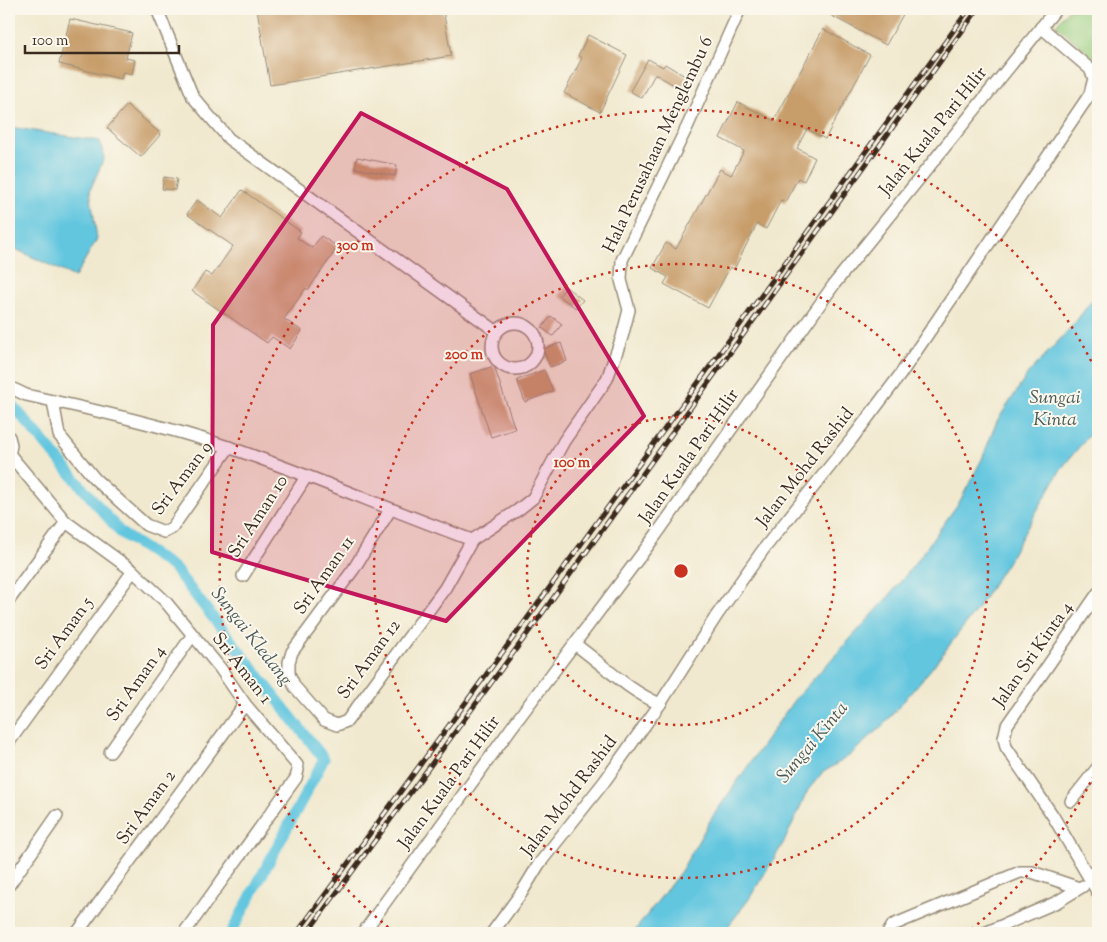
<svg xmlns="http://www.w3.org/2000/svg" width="1107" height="942" font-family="'Sorts Mill Goudy',serif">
<rect width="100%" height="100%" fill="#fbf7ec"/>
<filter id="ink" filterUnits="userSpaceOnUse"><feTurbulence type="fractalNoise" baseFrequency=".02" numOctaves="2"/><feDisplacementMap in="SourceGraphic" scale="10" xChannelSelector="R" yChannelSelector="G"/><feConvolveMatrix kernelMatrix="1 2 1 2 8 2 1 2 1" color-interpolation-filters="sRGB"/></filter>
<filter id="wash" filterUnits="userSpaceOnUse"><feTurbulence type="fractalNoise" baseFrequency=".0096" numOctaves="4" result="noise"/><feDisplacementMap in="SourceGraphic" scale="20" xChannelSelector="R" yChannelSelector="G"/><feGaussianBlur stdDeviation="1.12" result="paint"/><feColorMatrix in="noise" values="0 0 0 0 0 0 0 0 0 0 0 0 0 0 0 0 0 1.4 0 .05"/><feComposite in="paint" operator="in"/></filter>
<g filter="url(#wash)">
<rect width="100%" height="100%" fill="#f1e9cf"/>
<path fill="#99ce7f" stroke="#6a7c4e" d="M1069,9H1098V61L1056,25Z"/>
<g fill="#62c6df" stroke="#4e787e">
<path d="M9,127L100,141L104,158L90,190L97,239L75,277L9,246Z"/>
<path d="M1098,292V424L1061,469L1008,561L977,609L932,668L884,724L849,756L822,773L808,790L784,842L749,899L723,933H633L681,871L711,819L794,700L885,601L917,561L960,501L982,459L997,421L1028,374L1074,324Z"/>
</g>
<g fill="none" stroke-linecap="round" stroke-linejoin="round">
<path stroke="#62c6df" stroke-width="11" d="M9,401L121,533L174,568L324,759L231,933"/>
</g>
<g id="blocks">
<g fill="#c79d6a">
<path d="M257,9H443L451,56L270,85Z"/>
<path d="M819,9H906L886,45Z"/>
<path d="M70,19L132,33L126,58L135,60L132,74L123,72L121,79L59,64Z"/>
<path d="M823,29L870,55L825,139L807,129L797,148L815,158L804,181L798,178L785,202L781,200L766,229L757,224L734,269L730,267L708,308L664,284L668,277L652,268L666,243L676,249L720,169L731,175L744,151L720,138L738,102L774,121Z"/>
<path d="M588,35L627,55L600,112L564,93L582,58L578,56Z"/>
<path d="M648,59L663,67L665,64L688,78L681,89L655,74L642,98L630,91Z"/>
<path d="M127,105L161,134L141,157L107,128Z"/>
<path d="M357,157L397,165L395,176L355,168Z"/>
<path d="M164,177L177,179L175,190L162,189Z"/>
<path d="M242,190L301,232L297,238L312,248L321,236L338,247L308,290L306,288L284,319L302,331L290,349L272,337L267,343L192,291L205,272L212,276L233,246L187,214L197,200L222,218Z"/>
<path d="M566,287L583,300L576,308L559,296Z"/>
<path d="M551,316L562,324L553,336L542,328Z"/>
<path d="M561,343L567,361L550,367L543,349Z"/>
<path d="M494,366L515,429L491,437L470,374Z"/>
<path d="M544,370L553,391L525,402L517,380Z"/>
</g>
</g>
</g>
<g filter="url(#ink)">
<use href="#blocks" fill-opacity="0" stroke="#968a76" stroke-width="1"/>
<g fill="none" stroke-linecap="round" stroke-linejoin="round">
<defs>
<g id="minor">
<path d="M157,9L193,97L229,139L496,331"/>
<circle cx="515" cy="346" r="23"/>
<path d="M9,387L26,395C94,410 162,425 228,447C310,475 390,510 472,540"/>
<path d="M53,401L59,435L95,479L146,525L164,532L172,528L229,447"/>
<path d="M9,437L11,445L9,456"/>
<path d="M10,455L66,522L133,571L165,601L220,668L245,704L297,765L298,770L296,778L184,933"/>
<path d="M390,510L353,570L292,652L289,662V674L295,687L324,720L337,725L347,721L445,588L472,540"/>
<path d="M472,540L518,510L533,498L564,441L607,379L622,337L629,310L621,280L622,260L688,125L740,9"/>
<path d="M243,576L306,477"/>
<path d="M1098,593L1007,725L1004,738L1006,747L1053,816L1098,893"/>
<path d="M9,600L66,522"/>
<path d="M576,645C605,666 626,689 660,704"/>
<path d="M9,742L133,571"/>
<path d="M110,752L192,636"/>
<path d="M1071,801L1098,767"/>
<path d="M9,885L57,816"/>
<path d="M77,933L245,704"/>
<path d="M363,933L512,727L656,535L835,283L1056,9"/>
<path d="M492,933L522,892L539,864L604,782L660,704L717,615L763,550L851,440L900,375L1090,94L1094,78L1090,69L1041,27"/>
<path d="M888,933L893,925L1020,872H1032L1079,888"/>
<path d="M985,933L1057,902L1083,886"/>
</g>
</defs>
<use href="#minor" stroke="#968a76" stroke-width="14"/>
<use href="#minor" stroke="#fff" stroke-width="11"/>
<defs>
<g id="rail">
<path d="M297,933L521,627L969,9"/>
<path d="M307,933L533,626L978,9"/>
</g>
</defs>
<use href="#rail" stroke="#3b2a1e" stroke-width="5"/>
<use href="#rail" stroke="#fbf7ec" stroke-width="3" stroke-dasharray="9" stroke-linecap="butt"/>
</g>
</g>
<path fill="#c2185b" fill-opacity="0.2" stroke="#c2185b" stroke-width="4" stroke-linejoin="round" d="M361,113L507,189L644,416L446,621L212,552L213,325Z"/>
<g fill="none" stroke="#c8321e" stroke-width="2.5" stroke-dasharray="2.5 5">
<circle cx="681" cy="571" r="154"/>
<circle cx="681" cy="571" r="307"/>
<path d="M1097 769A461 461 0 0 1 968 932M394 932A461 461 0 1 1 1097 373"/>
</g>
<g text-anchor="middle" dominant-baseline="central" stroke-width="4" stroke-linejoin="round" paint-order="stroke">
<g font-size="18" fill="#3b2a1e" stroke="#fbf7ec">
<text transform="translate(934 132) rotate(-51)">Jalan Kuala Pari Hilir</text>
<text transform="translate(659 145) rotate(-65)">Hala Perusahaan Menglembu 6</text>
<text transform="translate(690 457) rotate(-55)">Jalan Kuala Pari Hilir</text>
<text transform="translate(806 468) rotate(-52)">Jalan Mohd Rashid</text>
<text transform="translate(183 479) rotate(-53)">Sri Aman 9</text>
<text transform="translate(259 517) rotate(-57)">Sri Aman 10</text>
<text transform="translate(325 576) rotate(-55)">Sri Aman 11</text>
<text transform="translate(65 634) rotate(-54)">Sri Aman 5</text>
<text transform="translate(1034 655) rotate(-55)">Jalan Sri Kinta 4</text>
<text transform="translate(370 660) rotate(-54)">Sri Aman 12</text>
<text transform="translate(241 669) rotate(52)">Sri Aman 1</text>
<text transform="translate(137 684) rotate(-55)">Sri Aman 4</text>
<text transform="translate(450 783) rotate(-54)">Jalan Kuala Pari Hilir</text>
<text transform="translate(570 797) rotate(-53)">Jalan Mohd Rashid</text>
<text transform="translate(147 808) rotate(-54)">Sri Aman 2</text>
</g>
<g font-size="19" font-style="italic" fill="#475958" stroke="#fbf7ec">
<text x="1055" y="398">Sungai<tspan x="1055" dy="22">Kinta</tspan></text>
<text transform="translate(251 637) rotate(52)">Sungai Kledang</text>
<text transform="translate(813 743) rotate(-50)">Sungai Kinta</text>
</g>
</g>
<circle cx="681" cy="571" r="8" fill="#c8321e" stroke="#fbf7ec" stroke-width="2.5"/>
<g font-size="15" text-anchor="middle" font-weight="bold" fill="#c8321e" stroke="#fbf7ec" stroke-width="4" stroke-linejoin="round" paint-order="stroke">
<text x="355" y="250">300 m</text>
<text x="464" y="359">200 m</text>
<text x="572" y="467">100 m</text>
</g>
<rect width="1107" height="942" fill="none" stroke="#fbf7ec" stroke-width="30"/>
<path d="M25 45v8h154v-8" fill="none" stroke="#3b2a1e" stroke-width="2.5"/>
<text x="32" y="45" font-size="15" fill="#3b2a1e" stroke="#fbf7ec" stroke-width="4" paint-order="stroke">100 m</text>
</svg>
